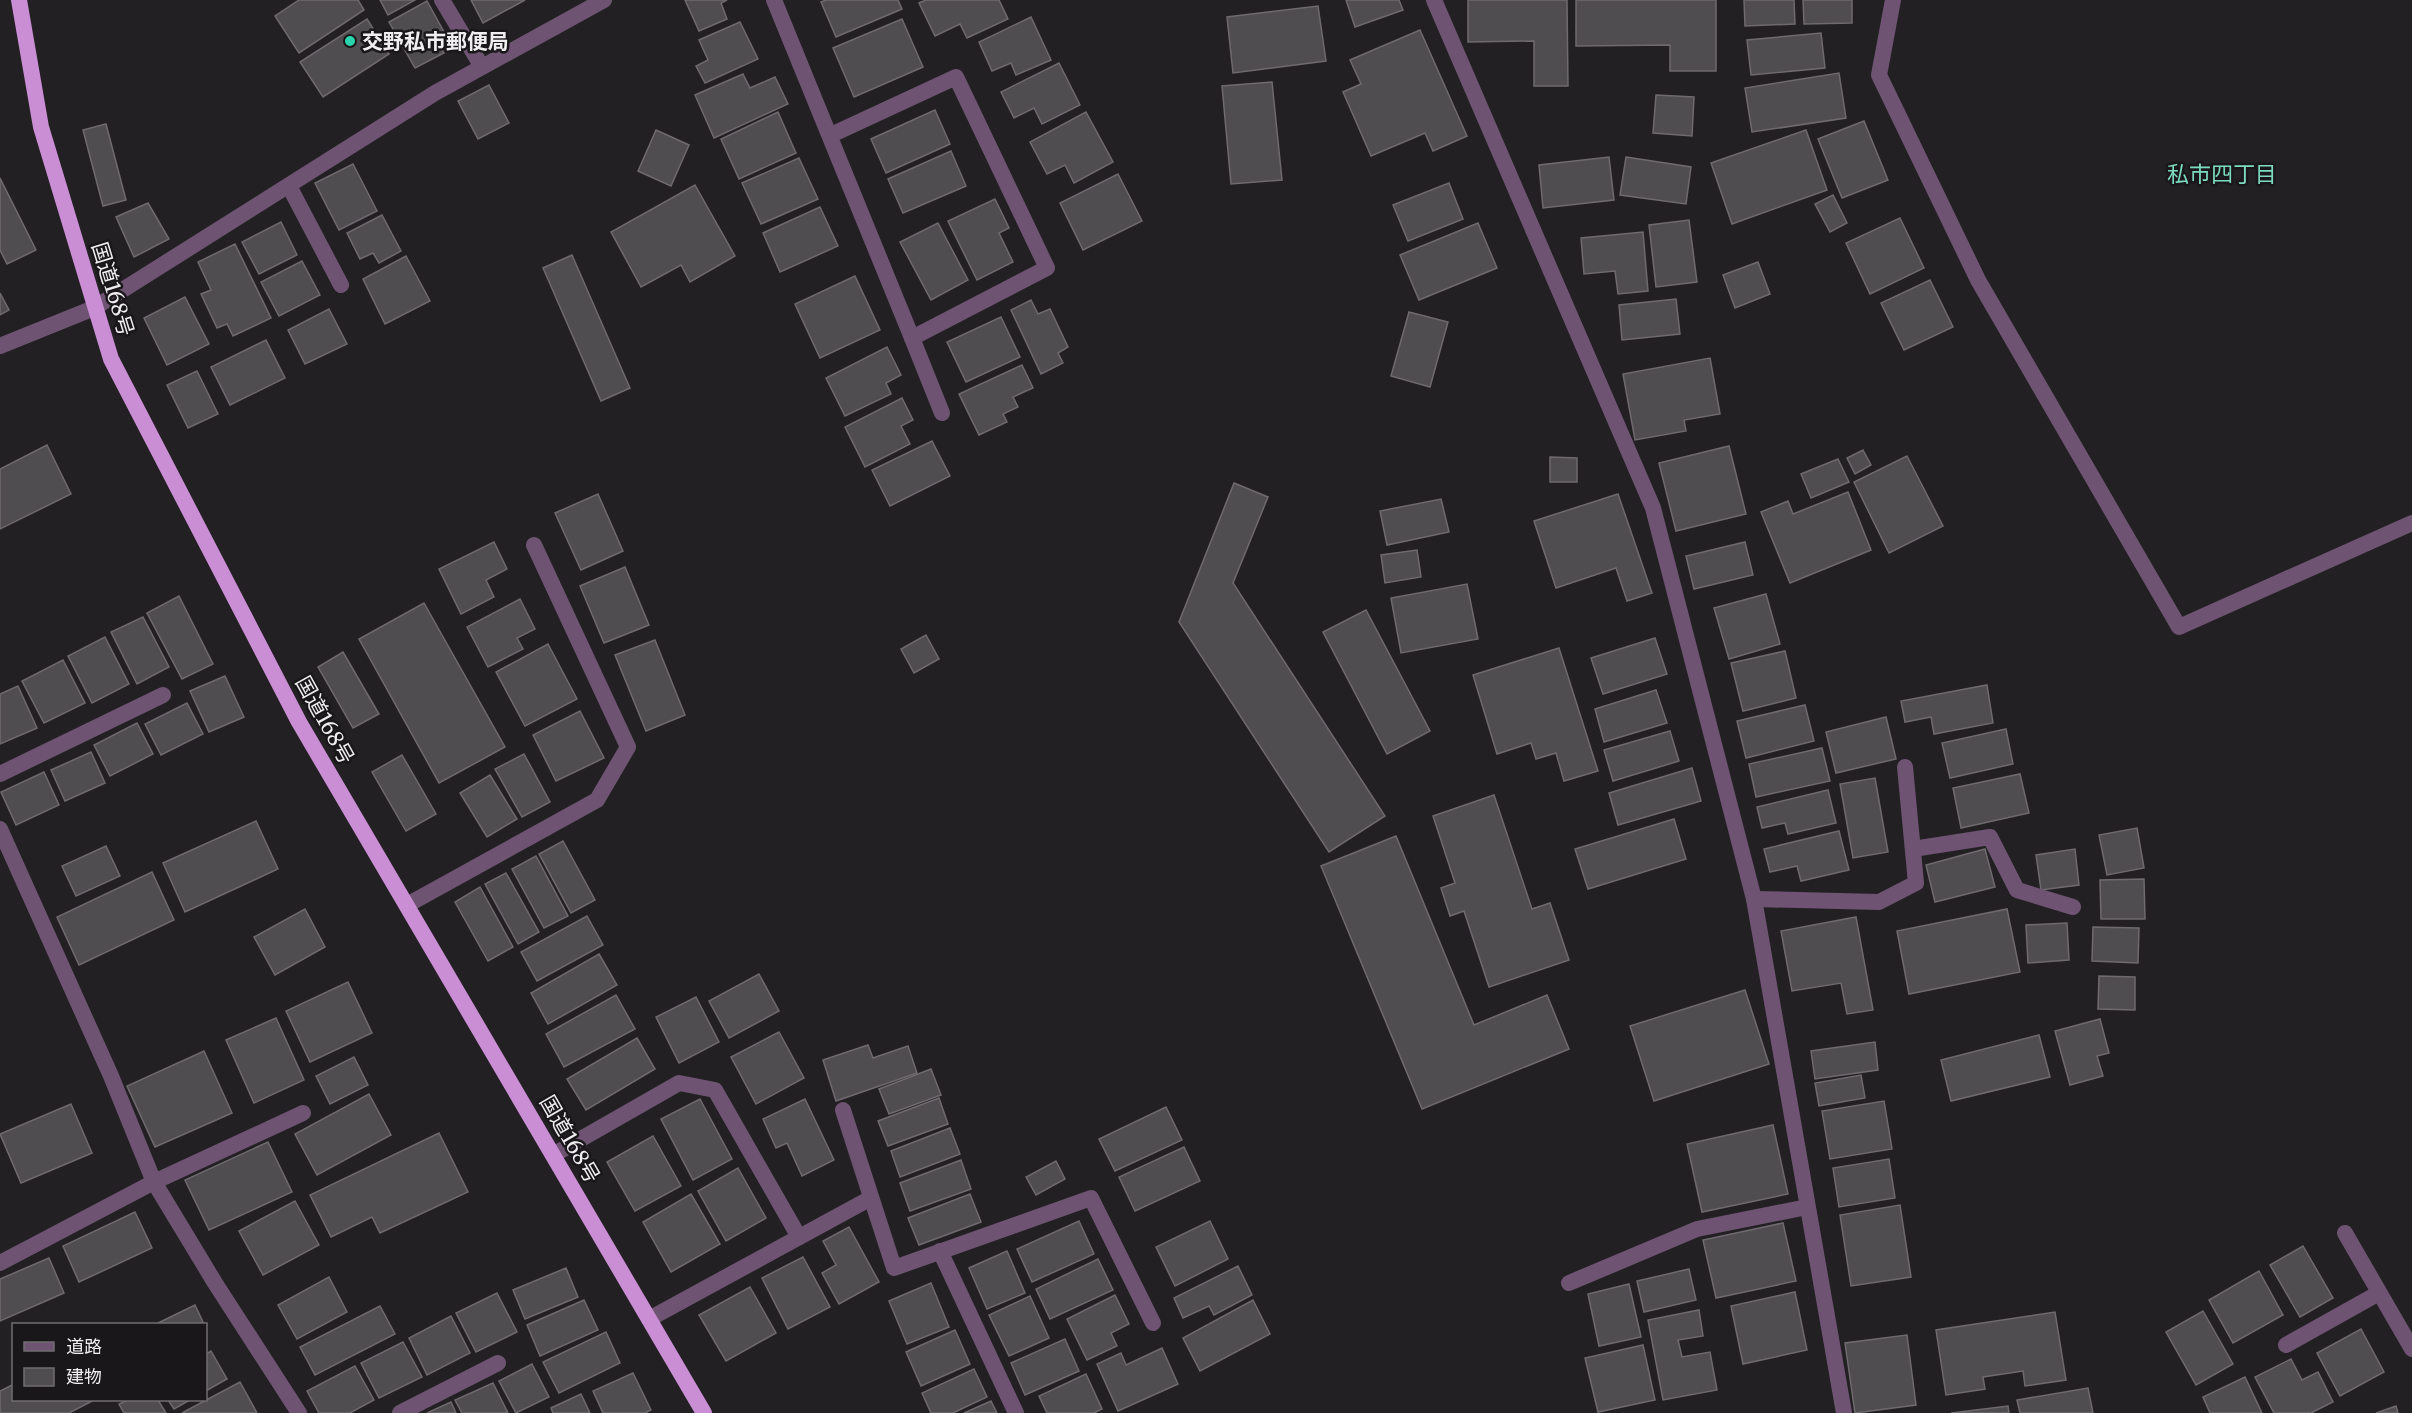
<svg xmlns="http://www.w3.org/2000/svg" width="2412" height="1413" font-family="Merriweather,'Noto Sans JP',serif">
<rect width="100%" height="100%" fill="#232024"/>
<g fill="#504d51" stroke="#6e6a6e" stroke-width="1.5">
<path d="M299,0H358L364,10L299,53L275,16Z"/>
<path d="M380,0H415L388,15Z"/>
<path d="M471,0H525L483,23Z"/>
<path d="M685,0H727L721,3L727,19L699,31Z"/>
<path d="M826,0H898L902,9L836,37L821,2Z"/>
<path d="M926,0H999L1008,19L967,38L960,24L935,36L919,3Z"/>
<path d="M1346,0H1399L1403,10L1355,27Z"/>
<path d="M1468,0H1567L1568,86H1534V41L1468,42Z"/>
<path d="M1576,0H1716V71H1670V45L1576,46Z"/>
<path d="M1744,0H1794L1795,24L1745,26Z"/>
<path d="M1803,0H1852V23L1804,24Z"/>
<path d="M427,1L444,32L435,37L444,53L415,68L389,22Z"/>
<path d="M1318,6L1326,61L1233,73L1227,17Z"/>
<path d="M1031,17L1051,60L1016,75L1011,63L992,71L979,42Z"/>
<path d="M367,19L389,54L323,97L300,62Z"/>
<path d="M902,19L923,67L854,97L833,48Z"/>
<path d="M740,22L758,59L705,83L696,66L708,60L699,40Z"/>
<path d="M1420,30L1467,136L1433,151L1425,133L1371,156L1343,92L1361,84L1350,60Z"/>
<path d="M1821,33L1825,68L1751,75L1747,40Z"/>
<path d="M1059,63L1080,105L1042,124L1034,108L1014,118L1001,92Z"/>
<path d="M1839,73L1846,118L1752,132L1745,88Z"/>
<path d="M743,74L750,88L775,77L788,104L714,138L695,95Z"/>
<path d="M1272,82L1282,180L1231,184L1222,86Z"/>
<path d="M489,85L509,123L478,139L458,101Z"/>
<path d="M1656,95L1694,97L1692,136L1653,133Z"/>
<path d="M935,110L950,144L886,173L871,139Z"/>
<path d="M778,112L796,153L739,179L721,139Z"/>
<path d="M1086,112L1113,162L1074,183L1065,165L1047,174L1030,142Z"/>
<path d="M1864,121L1888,180L1842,198L1818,139Z"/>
<path d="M106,124L126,200L103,206L83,130Z"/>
<path d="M656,130L689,145L671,186L638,171Z"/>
<path d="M1806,130L1827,190L1732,224L1711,163Z"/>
<path d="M951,151L966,186L903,213L888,179Z"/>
<path d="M1609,157L1614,200L1543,208L1539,165Z"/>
<path d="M1626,157L1691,167L1686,204L1620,195Z"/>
<path d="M799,158L818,199L761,224L742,183Z"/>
<path d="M353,164L377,211L339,230L315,183Z"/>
<path d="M1118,174L1142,221L1083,250L1060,203Z"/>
<path d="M0,178L36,250L7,264L0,250Z"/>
<path d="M1449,183L1463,219L1408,241L1393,205Z"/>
<path d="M695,185L735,256L690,282L681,265L641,287L611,232Z"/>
<path d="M1833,195L1847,223L1830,232L1815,204Z"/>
<path d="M995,199L1009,228L999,233L1013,262L977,280L948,221Z"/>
<path d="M148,203L169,239L134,257L116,217Z"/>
<path d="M820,207L838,246L780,272L763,233Z"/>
<path d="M382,215L401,251L379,263L373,253L360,259L347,233Z"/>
<path d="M1900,218L1924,268L1870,294L1846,243Z"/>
<path d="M1689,220L1697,282L1656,287L1649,225Z"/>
<path d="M281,222L297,255L259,274L242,242Z"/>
<path d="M938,223L968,280L931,300L900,242Z"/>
<path d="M1478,223L1497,268L1419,300L1400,255Z"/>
<path d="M1643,232L1648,291L1618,294L1615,271L1584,274L1581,238Z"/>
<path d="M235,244L271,318L233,336L227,324L217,328L201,294L211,290L198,262Z"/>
<path d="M572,255L630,388L601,401L543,268Z"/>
<path d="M406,256L430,301L385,324L363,279Z"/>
<path d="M302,261L320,295L279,316L261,282Z"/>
<path d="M1758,262L1770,294L1735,308L1723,275Z"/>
<path d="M855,276L880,330L820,358L795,304Z"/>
<path d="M1930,280L1953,327L1904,350L1881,303Z"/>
<path d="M0,293L9,310L0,315Z"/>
<path d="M185,297L209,344L167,365L144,318Z"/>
<path d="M1676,299L1680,334L1622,340L1619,305Z"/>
<path d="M1031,300L1038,314L1050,309L1068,347L1058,353L1063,363L1041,374L1011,310Z"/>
<path d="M329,309L347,344L305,364L288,330Z"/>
<path d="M1409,312L1448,322L1430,387L1391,376Z"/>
<path d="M1001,317L1020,357L966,382L947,342Z"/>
<path d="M266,340L285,378L230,405L211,367Z"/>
<path d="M887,347L901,375L886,383L891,394L845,416L826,378Z"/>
<path d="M1710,358L1720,414L1684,420L1686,431L1635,440L1623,374Z"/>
<path d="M1022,365L1033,388L1013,397L1018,407L1003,414L1007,422L979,435L959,394Z"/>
<path d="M197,371L218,414L188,428L167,385Z"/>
<path d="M902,398L913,420L901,426L910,444L865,467L845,427Z"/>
<path d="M932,441L950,476L890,506L872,470Z"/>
<path d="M47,445L71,494L0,529V469Z"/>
<path d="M1729,446L1746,514L1676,531L1659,463Z"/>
<path d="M1863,450L1871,465L1855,474L1847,458Z"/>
<path d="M1907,456L1943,526L1889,553L1854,482Z"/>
<path d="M1550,457L1577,458V482H1550Z"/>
<path d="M1838,459L1849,482L1811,498L1801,474Z"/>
<path d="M1234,483L1268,497L1233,583L1385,816L1329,852L1179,622Z"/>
<path d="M1848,492L1871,550L1790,583L1761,512L1788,501L1793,514Z"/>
<path d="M598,494L623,551L581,570L555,513Z"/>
<path d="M1618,494L1652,593L1627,601L1616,568L1556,588L1534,521Z"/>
<path d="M1441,499L1449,532L1387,545L1380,511Z"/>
<path d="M494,542L507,569L486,580L494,597L461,614L439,569Z"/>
<path d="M1745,542L1753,575L1694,589L1686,556Z"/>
<path d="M1417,550L1421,577L1385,583L1381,555Z"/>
<path d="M625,567L649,625L604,643L580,586Z"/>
<path d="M1467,584L1478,639L1401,653L1391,598Z"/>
<path d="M1766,594L1780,644L1729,659L1714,608Z"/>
<path d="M179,596L213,664L182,679L147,613Z"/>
<path d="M520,599L535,629L517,638L523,649L488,667L467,627Z"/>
<path d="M424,603L505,747L439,783L359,639Z"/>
<path d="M1366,610L1430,731L1387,754L1323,632Z"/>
<path d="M143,617L169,667L137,684L111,632Z"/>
<path d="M926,635L939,659L914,673L901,649Z"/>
<path d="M105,637L129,684L92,703L68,656Z"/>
<path d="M1655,638L1667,674L1603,694L1591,658Z"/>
<path d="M655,640L685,715L646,731L615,655Z"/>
<path d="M548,644L577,699L525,726L496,672Z"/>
<path d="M1559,648L1598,771L1564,781L1556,753L1536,759L1531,743L1497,754L1473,675Z"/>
<path d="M1785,651L1796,698L1743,711L1731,663Z"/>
<path d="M343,652L379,714L353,728L318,667Z"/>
<path d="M63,660L85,703L44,723L22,681Z"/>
<path d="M225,676L244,717L209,732L190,691Z"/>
<path d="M1987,685L1993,723L1934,734L1931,717L1905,722L1901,701Z"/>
<path d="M18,686L37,728L0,744V694Z"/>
<path d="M1656,690L1667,723L1604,742L1595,709Z"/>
<path d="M187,703L203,734L161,755L145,724Z"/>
<path d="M1805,705L1814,741L1746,758L1737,721Z"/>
<path d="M580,711L604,758L556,781L533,735Z"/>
<path d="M1886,717L1896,759L1836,773L1826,732Z"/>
<path d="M137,723L153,754L110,776L94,745Z"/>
<path d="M2006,729L2013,764L1950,778L1942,743Z"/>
<path d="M1670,731L1679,761L1613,781L1604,750Z"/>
<path d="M1822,748L1830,781L1756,797L1749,764Z"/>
<path d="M91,752L105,783L65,801L51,770Z"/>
<path d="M524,754L550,802L522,817L495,769Z"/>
<path d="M402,755L436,814L406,831L372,772Z"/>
<path d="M1692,768L1701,801L1618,825L1609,793Z"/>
<path d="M44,772L59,805L16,825L1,792Z"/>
<path d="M2020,774L2029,813L1961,828L1953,788Z"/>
<path d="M490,775L517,819L487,837L460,793Z"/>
<path d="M1875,778L1888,852L1853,858L1840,784Z"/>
<path d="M1828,790L1836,823L1788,834L1785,823L1762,828L1757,807Z"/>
<path d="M1494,795L1532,909L1550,903L1569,960L1489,987L1464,911L1450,916L1441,888L1455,883L1433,816Z"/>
<path d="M1674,819L1686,859L1588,889L1575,849Z"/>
<path d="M256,821L278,869L185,912L163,863Z"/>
<path d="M2137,828L2144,868L2107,875L2099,835Z"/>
<path d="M1839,831L1849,870L1801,881L1797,866L1770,872L1764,849Z"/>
<path d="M1396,836L1474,1025L1547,995L1569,1049L1422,1109L1321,866Z"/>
<path d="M563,841L595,900L571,913L539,854Z"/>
<path d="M106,846L120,876L76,896L62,866Z"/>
<path d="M1985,849L1995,887L1935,902L1926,865Z"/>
<path d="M2075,849L2079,885L2041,890L2036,855Z"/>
<path d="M536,856L568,916L544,928L512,869Z"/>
<path d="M152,872L174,920L79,965L57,917Z"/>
<path d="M506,873L539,932L518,944L485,884Z"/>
<path d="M2144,879L2145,919H2101L2100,880Z"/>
<path d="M480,887L513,947L488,961L455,902Z"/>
<path d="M305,909L325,947L275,975L254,937Z"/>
<path d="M2007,909L2020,972L1909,994L1897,931Z"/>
<path d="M587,916L603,945L537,981L521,952Z"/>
<path d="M1856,917L1873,1010L1847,1014L1841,983L1792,991L1781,931Z"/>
<path d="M2067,923L2069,960L2028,963L2026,925Z"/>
<path d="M2093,927L2139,928L2138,963L2092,961Z"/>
<path d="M599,954L617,985L548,1024L531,993Z"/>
<path d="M759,974L779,1011L729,1038L709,1001Z"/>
<path d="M2099,976L2135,977V1010L2098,1009Z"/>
<path d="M348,982L372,1033L310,1062L286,1011Z"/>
<path d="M1745,990L1769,1064L1654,1101L1630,1026Z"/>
<path d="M616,995L635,1029L564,1067L546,1034Z"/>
<path d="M696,997L719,1042L679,1063L656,1017Z"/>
<path d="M276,1018L304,1080L254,1103L226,1040Z"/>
<path d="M2100,1019L2109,1053L2097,1056L2103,1076L2070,1085L2055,1031Z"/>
<path d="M779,1032L804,1078L756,1104L731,1057Z"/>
<path d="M2039,1035L2050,1077L1951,1101L1941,1060Z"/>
<path d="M637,1038L655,1069L586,1110L567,1079Z"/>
<path d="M1875,1042L1878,1070L1815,1079L1811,1051Z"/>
<path d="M868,1045L873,1058L908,1046L917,1073L836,1101L823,1060Z"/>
<path d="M204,1051L232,1113L155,1147L127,1086Z"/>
<path d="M354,1057L368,1085L330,1104L316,1076Z"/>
<path d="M931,1069L941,1095L889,1114L879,1089Z"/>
<path d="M1861,1075L1865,1098L1819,1106L1815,1083Z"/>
<path d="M369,1094L391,1135L317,1175L295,1134Z"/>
<path d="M939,1098L948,1124L888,1146L878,1121Z"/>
<path d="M700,1099L732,1159L693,1180L661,1119Z"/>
<path d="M805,1099L834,1160L802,1176L787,1143L776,1148L763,1119Z"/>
<path d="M1884,1101L1892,1149L1830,1159L1822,1111Z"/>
<path d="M71,1104L92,1153L21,1183L0,1134Z"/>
<path d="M1166,1107L1182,1140L1115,1171L1099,1139Z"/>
<path d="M1773,1125L1788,1194L1702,1212L1687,1144Z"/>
<path d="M950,1128L960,1154L900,1177L891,1151Z"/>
<path d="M439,1133L468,1192L380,1233L372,1217L331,1237L310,1195Z"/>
<path d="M653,1136L681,1186L635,1211L607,1162Z"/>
<path d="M268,1142L292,1192L209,1230L185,1180Z"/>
<path d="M1184,1147L1200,1181L1135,1211L1119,1177Z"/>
<path d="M1889,1159L1895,1198L1839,1207L1833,1168Z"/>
<path d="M961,1160L971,1189L910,1211L900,1183Z"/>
<path d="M1056,1161L1065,1179L1036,1195L1026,1177Z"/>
<path d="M738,1168L766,1218L726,1241L698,1191Z"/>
<path d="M691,1194L720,1244L671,1272L643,1222Z"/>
<path d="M970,1194L981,1222L919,1245L908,1218Z"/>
<path d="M295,1201L319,1245L263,1275L239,1231Z"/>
<path d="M1900,1205L1911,1277L1851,1286L1840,1215Z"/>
<path d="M135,1212L152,1248L79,1282L63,1246Z"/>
<path d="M1079,1221L1094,1254L1032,1282L1017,1249Z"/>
<path d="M1210,1221L1228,1259L1175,1286L1156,1247Z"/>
<path d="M1783,1223L1796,1281L1716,1298L1703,1240Z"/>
<path d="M849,1227L879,1282L839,1304L822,1273L836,1265L823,1241Z"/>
<path d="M2303,1246L2333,1298L2300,1317L2270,1265Z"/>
<path d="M1007,1251L1025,1293L987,1309L969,1268Z"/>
<path d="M803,1257L830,1307L788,1329L762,1278Z"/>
<path d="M49,1258L64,1293L0,1321V1279Z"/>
<path d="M1098,1259L1113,1290L1050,1319L1036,1289Z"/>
<path d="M1238,1266L1252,1295L1214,1315L1209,1306L1183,1318L1174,1298Z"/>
<path d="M566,1268L578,1297L525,1319L513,1290Z"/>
<path d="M1689,1269L1696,1300L1644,1312L1637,1281Z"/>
<path d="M2259,1271L2283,1315L2233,1343L2209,1300Z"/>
<path d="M329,1277L347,1312L297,1339L278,1305Z"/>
<path d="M931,1283L949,1327L907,1344L889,1301Z"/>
<path d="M1629,1284L1641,1337L1599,1346L1588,1294Z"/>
<path d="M750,1287L776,1333L726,1361L699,1315Z"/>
<path d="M1795,1292L1807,1350L1743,1364L1731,1306Z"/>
<path d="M497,1293L517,1332L476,1352L456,1313Z"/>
<path d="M1115,1295L1129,1324L1111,1333L1117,1346L1087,1360L1067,1319Z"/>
<path d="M1030,1296L1049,1338L1009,1356L989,1315Z"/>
<path d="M584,1300L598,1330L540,1356L527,1325Z"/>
<path d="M1253,1300L1270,1334L1200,1371L1183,1338Z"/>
<path d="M195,1305L203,1322L199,1324H156Z"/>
<path d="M380,1306L395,1334L315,1375L300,1347Z"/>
<path d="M1699,1310L1703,1336L1678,1340L1682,1357L1710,1352L1717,1390L1663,1400L1648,1320Z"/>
<path d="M2203,1311L2233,1364L2196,1385L2166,1332Z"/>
<path d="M2055,1312L2066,1380L2025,1386L2023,1371L1983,1377L1985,1389L1946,1395L1936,1330Z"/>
<path d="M451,1316L470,1353L427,1375L409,1338Z"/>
<path d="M2361,1329L2384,1372L2340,1396L2317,1353Z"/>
<path d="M955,1330L970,1364L921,1386L906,1352Z"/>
<path d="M606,1332L620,1363L559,1393L543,1362Z"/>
<path d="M1907,1335L1916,1405L1855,1413L1845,1343Z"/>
<path d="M1065,1339L1079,1371L1025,1395L1011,1363Z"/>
<path d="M403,1342L422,1377L379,1398L361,1363Z"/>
<path d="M1643,1345L1655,1400L1598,1412L1585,1358Z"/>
<path d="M1162,1348L1178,1384L1118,1411L1097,1364L1121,1353L1126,1365Z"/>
<path d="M211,1351L227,1379L206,1391V1354Z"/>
<path d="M2291,1359L2302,1380L2318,1372L2333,1402L2311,1413H2274L2255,1377Z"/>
<path d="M532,1364L549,1397L516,1413L499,1381Z"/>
<path d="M355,1366L374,1400L350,1413H319L307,1391Z"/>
<path d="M974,1369L987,1397L953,1413H931L922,1393Z"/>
<path d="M633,1373L651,1410L645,1413H603L593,1391Z"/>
<path d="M1086,1374L1102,1409L1094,1413H1047L1039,1396Z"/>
<path d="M2245,1377L2262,1413H2210L2203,1397Z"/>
<path d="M240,1382L257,1413H182Z"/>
<path d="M493,1383L508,1413H462L455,1400Z"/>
<path d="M14,1384V1400H94L69,1413H0V1391Z"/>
<path d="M2088,1388L2093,1413H2020L2017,1400Z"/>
<path d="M581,1394L590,1413H553L551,1408Z"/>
<path d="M128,1400H158L166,1413H124L119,1404Z"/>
<path d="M168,1400H190L174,1409Z"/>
<path d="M991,1401L997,1413H964Z"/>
<path d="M451,1402L456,1413H427Z"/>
<path d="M2008,1406L2009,1413H1951Z"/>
<path d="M2396,1406L2398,1413H2376Z"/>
</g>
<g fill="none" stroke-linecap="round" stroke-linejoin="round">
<g stroke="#6e5472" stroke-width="16">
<path d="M442,0L482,67"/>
<path d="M774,0L912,338L1047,268L956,77L831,135"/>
<path d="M289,186L341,285"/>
<path d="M912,338L942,413"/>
<path d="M0,774L163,695"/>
<path d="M1913,849L1990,837L2017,890L2073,907"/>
<path d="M1754,899L1879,902L1916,883L1905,767"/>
<path d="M407,905L597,800L628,747L534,545"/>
<path d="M843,1110L894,1268L1091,1198L1153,1323"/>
<path d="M553,1155L679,1083L715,1090L799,1237"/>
<path d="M2345,1233L2412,1349"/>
<path d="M940,1251L1016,1413"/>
<path d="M0,1263L154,1182L303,1113"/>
<path d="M1569,1283L1697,1229L1807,1207"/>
<path d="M649,1319L871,1198"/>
<path d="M2286,1345L2379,1293"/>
<path d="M400,1413L498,1363"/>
</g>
<g stroke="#6e5472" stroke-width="16">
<path d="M1893,0L1879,75L1978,280L2179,627L2412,523"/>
<path d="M0,346L94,308L435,93L604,0"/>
<path d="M0,829L111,1076L154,1182L215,1283L299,1413"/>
</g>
<path stroke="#6e5472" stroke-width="16" d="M1434,0L1653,508L1754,899L1844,1413"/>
<path stroke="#ca8ed4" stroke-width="16" d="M19,0L41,127L111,359L299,722L704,1413"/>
</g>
<circle fill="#29d5ac" stroke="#1a171a" stroke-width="2" cx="350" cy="41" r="6"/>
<g text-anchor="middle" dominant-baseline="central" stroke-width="5" stroke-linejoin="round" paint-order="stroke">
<g font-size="21" font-weight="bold" fill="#f0eef0" stroke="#1a171a" text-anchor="start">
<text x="362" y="41">交野私市郵便局</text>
</g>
<g font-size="21" fill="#f0eef0" stroke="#1a171a">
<text transform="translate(113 289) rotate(73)">国道168号</text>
<text transform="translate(325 720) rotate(61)">国道168号</text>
<text transform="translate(570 1139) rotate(60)">国道168号</text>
</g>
<g font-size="22" fill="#7cdbbe" stroke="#1a171a">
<text x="2222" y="174">私市四丁目</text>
</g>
</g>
<rect x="12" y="1323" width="195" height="78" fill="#1a171a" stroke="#706d70" stroke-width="1.5"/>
<rect x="24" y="1342" width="30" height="9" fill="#6e5472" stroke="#706d70" stroke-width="1.5"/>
<text x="66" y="1353" font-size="18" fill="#f0eef0">道路</text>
<rect x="24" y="1368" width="30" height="18" fill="#504d51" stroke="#706d70" stroke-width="1.5"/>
<text x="66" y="1383" font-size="18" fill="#f0eef0">建物</text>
</svg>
